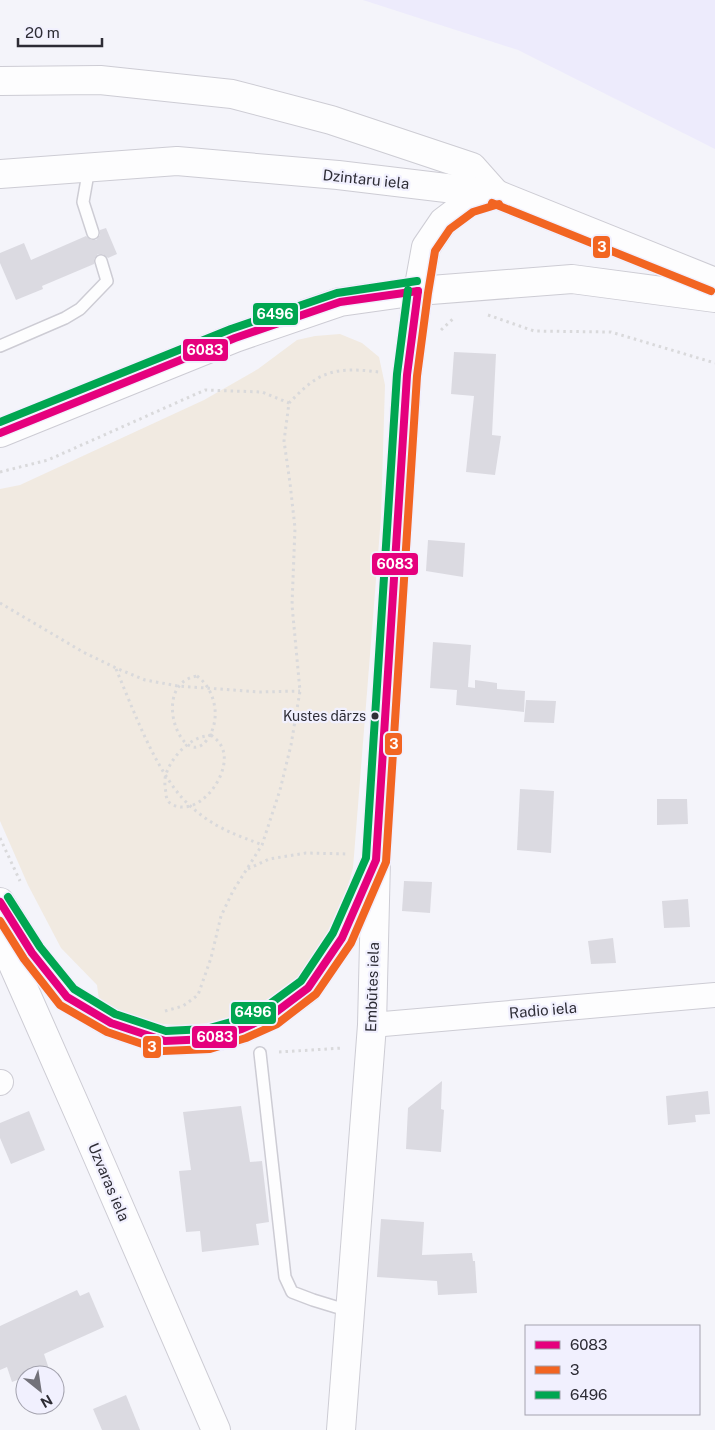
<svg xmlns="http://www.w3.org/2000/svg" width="715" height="1430" font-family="'Public Sans',sans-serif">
<rect width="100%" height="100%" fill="#f4f4fa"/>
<path fill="#edebfc" d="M363,0H715V149L518,50Z"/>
<path fill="#f1eae1" d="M340,334L362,343L379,357L385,385L381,517L353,868C346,895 337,921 322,945C319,951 316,957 312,962C270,1014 198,1039 134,1017C122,1013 110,1005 99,1000L97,985L61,948L28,885L0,821V489L20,485L204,400L258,369L297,340L315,336Z"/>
<g fill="#dbdae1">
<path d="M106,228L117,254L108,258L103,254H98L94,259V264L42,286L43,289L16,300L0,263V253L24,243L31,260L86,236L91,240H96L100,235V230Z"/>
<path d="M454,352L496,354L492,435L501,436L495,475L466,472L474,396L451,394Z"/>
<path d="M428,540L465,543L463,577L426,571Z"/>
<path d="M433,642L471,645L468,687L475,688V680L497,683V689L525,691L524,712L456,705L457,690L430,688Z"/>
<path d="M526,700L556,701L554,723L524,722Z"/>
<path d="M520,789L554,791L551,853L517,850Z"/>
<path d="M657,799H687L688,824L657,825Z"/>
<path d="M404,881L432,882L430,913L402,911Z"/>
<path d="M688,899L690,927L664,928L662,901Z"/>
<path d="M613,938L616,963L591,964L588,941Z"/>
<path d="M442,1081L441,1109L444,1110L441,1152L406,1149L408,1108Z"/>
<path d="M708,1091L710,1114L695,1115L696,1122L668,1125L666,1096Z"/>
<path d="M241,1106L250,1162L262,1161L269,1222L256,1224L259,1245L202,1252L200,1231L186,1232L179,1171L191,1170L183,1112Z"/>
<path d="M29,1111L45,1150L11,1164L0,1138V1123Z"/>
<path d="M381,1219L424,1222L422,1255L472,1253L473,1261H475L477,1293L438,1295L437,1281L377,1277Z"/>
<path d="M77,1290L80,1296L89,1292L104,1327L44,1354L49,1369L30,1375H25V1377L12,1382L7,1367L0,1370V1326Z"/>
<path d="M126,1395L140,1430H102L93,1409Z"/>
</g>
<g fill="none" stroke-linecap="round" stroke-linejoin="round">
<defs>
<g id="lane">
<path d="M89,168L83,202L93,233"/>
<path d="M0,346L65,318L80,309L107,281L101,261"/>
<path d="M260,1053L285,1277L292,1292L313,1300L349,1311"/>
</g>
<g id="street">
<path d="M372,1025L715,995"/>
<path d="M0,1083L1,1082"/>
</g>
<g id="secondary">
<path d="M0,935L83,1123L216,1430"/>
<path d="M341,1430L372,1025L376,860"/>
</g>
<path id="primary" d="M715,282L496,194L468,203L443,222L426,247L418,291L572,279L715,298"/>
<g id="highway">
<path d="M0,81L100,80L232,94L331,120L472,167L496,194"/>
<path d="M0,174L177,161L338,175L496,194"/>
<path d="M0,433L235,338L340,302L418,291L407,375L376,860L342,938L308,988L272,1015L242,1029L208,1039L165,1041L111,1023L67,997L32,953L0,902"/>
</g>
</defs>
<use href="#lane" stroke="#cdccd4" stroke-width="14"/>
<use href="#street" stroke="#cdccd4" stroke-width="26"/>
<use href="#secondary" stroke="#cdccd4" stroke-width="30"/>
<use href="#primary" stroke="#cdccd4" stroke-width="30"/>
<use href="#highway" stroke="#cdccd4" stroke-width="30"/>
<g stroke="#d9d9db" stroke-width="3" stroke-dasharray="2.5 4" stroke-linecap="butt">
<path d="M488,315L534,331L611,332L715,363"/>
<path d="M441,330L455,317"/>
<path d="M0,472L48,460L205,390L262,392L289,403"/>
<path d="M0,603L83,652L116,668L145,680L178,686L260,692L300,691"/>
<path d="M116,669C133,709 151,759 178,793C191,809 211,824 230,832C240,837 251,840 262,845"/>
<path d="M197,676C216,690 222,721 206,741C182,771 149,684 197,676Z"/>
<path d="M211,735C216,739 221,743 223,750C231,774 200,817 173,805C168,803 166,798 166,793C165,787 164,780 166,774C171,759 185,743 199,738C203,736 207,736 211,735Z"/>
<path d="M0,838L20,881"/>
<path d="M248,869L269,859L306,853L349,854"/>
<path d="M165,1011L183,1006L198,995L211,958L221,916L233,891L262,845L280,790L291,745L300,691L292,605L295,528L290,483L284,441L289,403C300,392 312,379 327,374C343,368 362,370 379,372"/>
<path d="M279,1052L343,1048"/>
</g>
<use href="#lane" stroke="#fdfdfe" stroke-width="11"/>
<use href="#street" stroke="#fdfdfe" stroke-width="24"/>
<use href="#secondary" stroke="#fdfdfe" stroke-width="28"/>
<use href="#primary" stroke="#fdfdfe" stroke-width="28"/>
<use href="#highway" stroke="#fdfdfe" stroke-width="28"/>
<defs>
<g id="bus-1">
<path d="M0,433L235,338L340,302L418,291"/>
<path d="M0,902L32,953L67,997L111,1023L165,1041L208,1039L242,1029L272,1015L308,988L342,938L376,860L407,375L418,291"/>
</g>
<g id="bus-2">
<path d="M492,203L711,291"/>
<path d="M0,921L24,959L60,1005L107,1032L163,1051L210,1049L246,1038L277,1024L316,994L351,943L386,862L417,376L428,293L435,251L450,229L473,212L499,204"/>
</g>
<g id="bus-3">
<path d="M0,422L231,329L337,293L417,281"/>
<path d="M8,897L40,947L74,989L115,1014L166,1031L206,1029L238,1020L267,1006L301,981L333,933L366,858L397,374L408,290"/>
</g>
</defs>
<use href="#bus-1" stroke="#f1f0fe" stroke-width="11"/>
<use href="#bus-2" stroke="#f1f0fe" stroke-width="11"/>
<use href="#bus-3" stroke="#f1f0fe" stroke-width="11"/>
<use href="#bus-1" stroke="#e5007d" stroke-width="8"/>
<use href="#bus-2" stroke="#f26522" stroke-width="8"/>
<use href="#bus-3" stroke="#00a651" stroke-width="8"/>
</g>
<circle fill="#2d2c35" stroke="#f1f0fe" stroke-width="2" cx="375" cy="716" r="4.5"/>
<g text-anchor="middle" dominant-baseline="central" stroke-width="4.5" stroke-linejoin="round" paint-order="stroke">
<g font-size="14" fill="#2d2c35" stroke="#f1f0fe" text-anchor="end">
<text x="366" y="716">Kustes dārzs</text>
</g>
<g font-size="15" fill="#2d2c35" stroke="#f1f0fe">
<text transform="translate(366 179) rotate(6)">Dzintaru iela</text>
<text transform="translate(372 987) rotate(-88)">Embūtes iela</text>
<text transform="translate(543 1010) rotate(-5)">Radio iela</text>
<text transform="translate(109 1182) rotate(67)">Uzvaras iela</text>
</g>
</g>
<g stroke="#f1f0fe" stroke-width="2">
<rect x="592" y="235" width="19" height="24" rx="5" fill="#f26522"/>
<rect x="252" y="302" width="47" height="24" rx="5" fill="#00a651"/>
<rect x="182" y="338" width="47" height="24" rx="5" fill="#e5007d"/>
<rect x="371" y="552" width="48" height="24" rx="5" fill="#e5007d"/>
<rect x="384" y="732" width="19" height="24" rx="5" fill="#f26522"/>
<rect x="230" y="1001" width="47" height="24" rx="5" fill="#00a651"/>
<rect x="191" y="1025" width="47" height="24" rx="5" fill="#e5007d"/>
<rect x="142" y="1035" width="20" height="24" rx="5" fill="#f26522"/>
</g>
<g font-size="14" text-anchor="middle" font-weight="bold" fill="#fff">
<text x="602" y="252">3</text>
<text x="275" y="319">6496</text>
<text x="205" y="355">6083</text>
<text x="395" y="569">6083</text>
<text x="394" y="749">3</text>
<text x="253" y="1017">6496</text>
<text x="215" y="1042">6083</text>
<text x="152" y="1052">3</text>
</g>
<rect x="525" y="1325" width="175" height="90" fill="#f1f0fe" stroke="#a3a2ae"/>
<rect x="535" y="1341" width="25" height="8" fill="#e5007d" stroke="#a3a2ae"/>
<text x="570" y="1350" font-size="15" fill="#2d2c35">6083</text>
<rect x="535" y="1366" width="25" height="8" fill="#f26522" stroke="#a3a2ae"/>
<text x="570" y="1375" font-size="15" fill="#2d2c35">3</text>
<rect x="535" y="1391" width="25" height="8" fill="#00a651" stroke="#a3a2ae"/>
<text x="570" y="1400" font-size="15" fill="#2d2c35">6496</text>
<g transform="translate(40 1390) rotate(150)"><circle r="24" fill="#f1f0fe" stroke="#a3a2ae"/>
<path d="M0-4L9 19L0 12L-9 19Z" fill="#73727a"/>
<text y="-8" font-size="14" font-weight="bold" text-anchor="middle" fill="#2d2c35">N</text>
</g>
<path d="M18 38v8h84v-8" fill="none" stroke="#2d2c35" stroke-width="2.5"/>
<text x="25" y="38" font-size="15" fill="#2d2c35" stroke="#f1f0fe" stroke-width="4" paint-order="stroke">20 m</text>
</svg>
